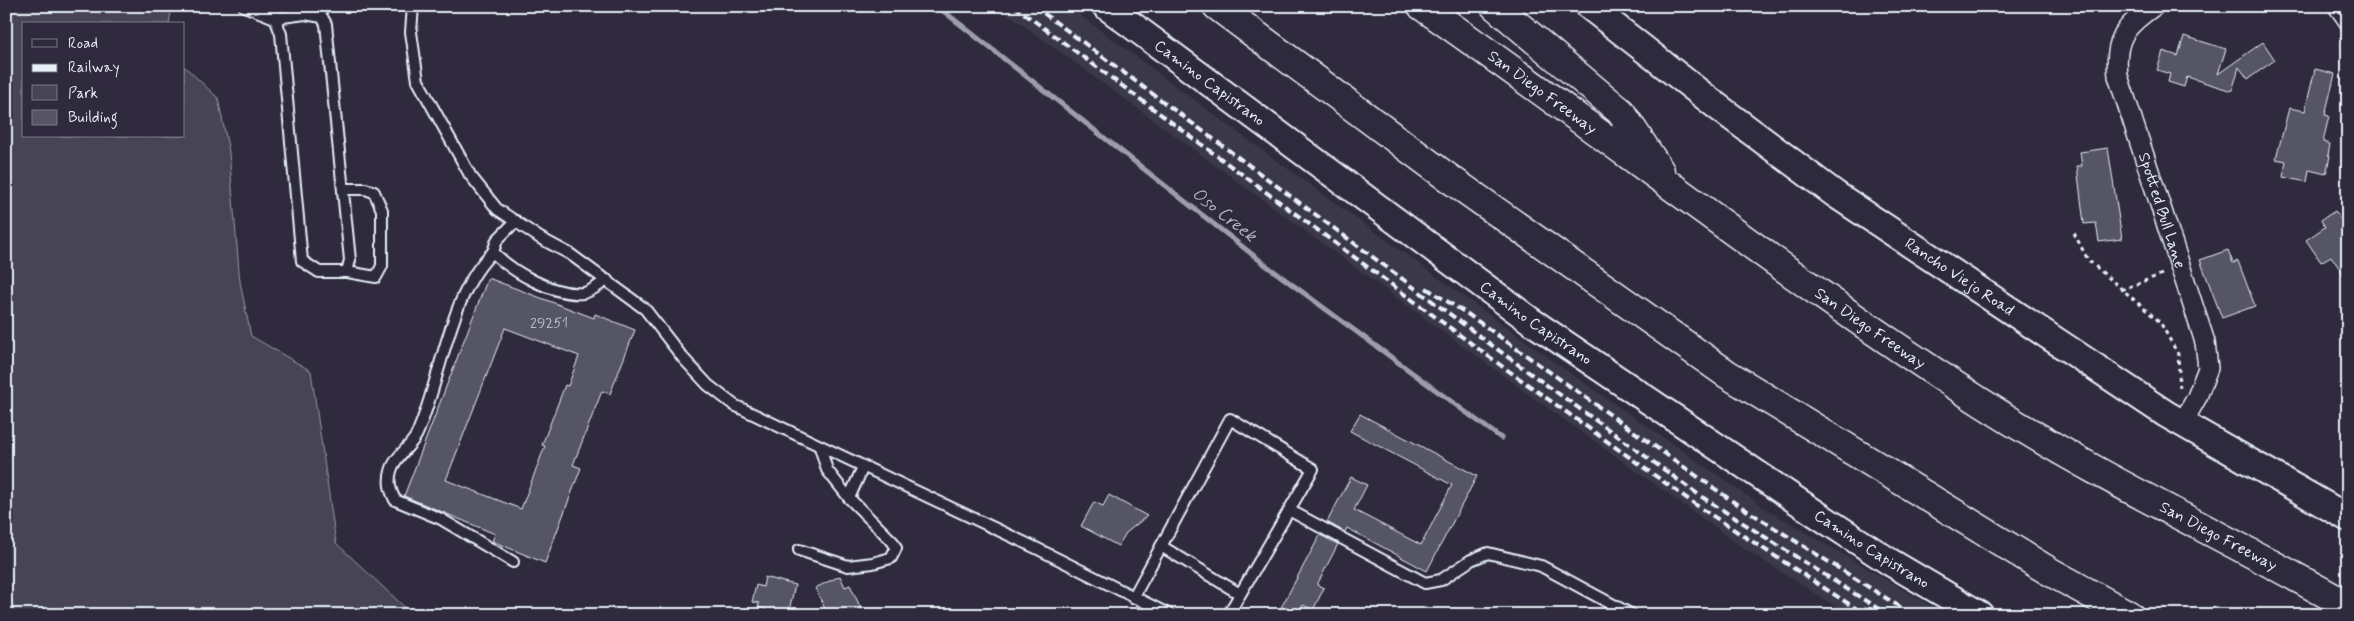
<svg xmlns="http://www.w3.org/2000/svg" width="2354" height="621" font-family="Mynerve,sans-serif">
<rect width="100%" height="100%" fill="#2f2a3d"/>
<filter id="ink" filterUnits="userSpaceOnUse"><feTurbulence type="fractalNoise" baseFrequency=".02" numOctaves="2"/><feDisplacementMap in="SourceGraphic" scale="10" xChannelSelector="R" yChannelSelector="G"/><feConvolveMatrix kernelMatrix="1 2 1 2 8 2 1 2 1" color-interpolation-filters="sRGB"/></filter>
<g filter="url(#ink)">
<path fill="#3b3749" d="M997,6H1068L1255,145L1563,368L1768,510L1946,615H1849L1745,549L1542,404Z"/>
<path fill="#464455" stroke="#979aa6" d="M6,6H172L169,24H24V136H184V66L218,98L229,152L240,282L251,336L311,371L336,543L413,615H6Z"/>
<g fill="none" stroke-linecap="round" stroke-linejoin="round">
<path stroke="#9c9fab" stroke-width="5" d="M937,6L1267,266L1501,438"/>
</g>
<g fill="#575565" stroke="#e8f1f8" fill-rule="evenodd">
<path d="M2184,36L2226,49L2218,74L2263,42L2275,60L2248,79L2239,67L2232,91L2187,77L2184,87L2168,82L2170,74L2157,70L2163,51L2178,56Z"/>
<path d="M2315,69L2335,74L2325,115L2329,116L2323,142L2330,144L2328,155L2330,156L2326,174L2309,170L2307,182L2283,177L2286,161L2276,159L2289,108L2305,111Z"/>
<path d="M2108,148L2122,239L2099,242L2096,223L2084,224L2077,166H2082L2080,152Z"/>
<path d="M2335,211L2341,220L2348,216V281L2331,256L2321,262L2306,240L2325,227L2321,220Z"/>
<path d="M2228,250L2233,263L2238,261L2255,306L2222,318L2200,260Z"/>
<path d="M488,278L594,318L595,314L635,330L610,394L602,391L573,465L581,468L545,563L492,541L495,534L404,496ZM505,328L579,356L568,386L565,385L542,445L545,446L521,509L446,480Z"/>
<path d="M1360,414L1477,476L1427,571L1347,528L1345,532L1327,522L1351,477L1367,485L1354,510L1421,545L1452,485L1350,431Z"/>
<path d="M1109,495L1147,516L1126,533L1118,546L1081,526L1094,502L1103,506Z"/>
<path d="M1320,535L1338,544L1317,585L1324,588L1313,610L1303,605L1298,615H1277Z"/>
<path d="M840,576L845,587L850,585L864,615H828L815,588Z"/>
<path d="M765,577L795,585L788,615H764L765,609L758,607L759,603L752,602L756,585L763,587Z"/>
</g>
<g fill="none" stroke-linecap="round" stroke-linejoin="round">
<defs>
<g id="lane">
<path d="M244,6L275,18L305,14L322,17L326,24L350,260L347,272H319L302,261L281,34L275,18V6"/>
<path d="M413,6L411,32L418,81L470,175L497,209L540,238L570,254L645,309L683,358L708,385L734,405L1036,548L1170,615"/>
<path d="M343,189H365L374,192L382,210V266L376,277L347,272"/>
<path d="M516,221L497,240L493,252C512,272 554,296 583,293C591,292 600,284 607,280"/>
<path d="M493,252C450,291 441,380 417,434C411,447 394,457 391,471C388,482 390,490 395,500L441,519L513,562"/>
<path d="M820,447L827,470L849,498L863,467"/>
<path d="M1289,510L1425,583L1441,580L1471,560L1488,553L1541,566L1632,615"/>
<path d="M1161,546L1240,594"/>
<path d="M799,550L848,566L873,563L891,558L896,548L893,542L849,498"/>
<path d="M1133,598L1230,419L1313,469L1228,615"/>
</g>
<g id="street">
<path id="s1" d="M2154,6C2124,27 2114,39 2118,76L2205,342L2208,368L2197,397L2182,424"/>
<path d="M2338,6L2348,20"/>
</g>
<g id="secondary">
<path id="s2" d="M1106,6L1531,321L1815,513L1890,562L1980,615"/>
<path id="s3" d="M1589,6L1718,107L1835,194L2166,414L2348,518"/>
</g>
<g id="highway">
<path d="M1217,6L1443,174L1727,374L2047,570L2129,615"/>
<path id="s4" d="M1422,6C1615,141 1799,287 1998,413C2111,484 2232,540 2348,606"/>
<path d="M1495,6L1621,112L1660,171"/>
</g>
</defs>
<use href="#lane" stroke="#e8f1f8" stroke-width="14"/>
<use href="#street" stroke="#e8f1f8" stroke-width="22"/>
<use href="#secondary" stroke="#e8f1f8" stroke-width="30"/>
<use href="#highway" stroke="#e8f1f8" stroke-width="31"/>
<g stroke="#e8f1f8" stroke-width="3" stroke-dasharray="4 4" stroke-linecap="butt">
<path d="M2074,233L2088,260L2160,322L2178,354L2180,391"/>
<path d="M2121,290L2165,273"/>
</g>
<use href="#lane" stroke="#2f2a3d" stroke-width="10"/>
<use href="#street" stroke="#2f2a3d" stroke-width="19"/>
<use href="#secondary" stroke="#2f2a3d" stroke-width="26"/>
<use href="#highway" stroke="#2f2a3d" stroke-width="28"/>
<g stroke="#e8f1f8" stroke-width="4" stroke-dasharray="8 4" stroke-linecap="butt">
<path d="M1014,6L1499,364L1699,507L1866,615"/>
<path d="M1034,6L1505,355L1702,497L1888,615"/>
<path d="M1426,288L1469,315L1735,503L1913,615"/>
</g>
</g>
</g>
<g text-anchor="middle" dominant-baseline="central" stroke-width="4.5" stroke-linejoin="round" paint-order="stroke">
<g font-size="14" fill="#c4cad3">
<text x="549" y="323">29251</text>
</g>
<g font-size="16" fill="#e8f1f8" stroke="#2f2a3d">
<text stroke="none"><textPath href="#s2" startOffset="129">Camino Capistrano</textPath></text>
<text stroke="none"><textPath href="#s4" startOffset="148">San Diego Freeway</textPath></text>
<text stroke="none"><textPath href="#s1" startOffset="226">Spotted Bull Lane</textPath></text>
<text stroke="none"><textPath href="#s3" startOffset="459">Rancho Viejo Road</textPath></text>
<text stroke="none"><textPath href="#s2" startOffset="534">Camino Capistrano</textPath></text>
<text stroke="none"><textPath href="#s4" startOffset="552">San Diego Freeway</textPath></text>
<text stroke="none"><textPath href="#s4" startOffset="958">San Diego Freeway</textPath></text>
<text stroke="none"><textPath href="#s2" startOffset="939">Camino Capistrano</textPath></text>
</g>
<g font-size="18" font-style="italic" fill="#afb4be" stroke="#2f2a3d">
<text transform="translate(1224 215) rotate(38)">Oso Creek</text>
</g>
</g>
<rect width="2354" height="621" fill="none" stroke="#2f2a3d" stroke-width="25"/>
<rect x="12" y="12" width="2329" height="596" fill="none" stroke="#e8f1f8" stroke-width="2" filter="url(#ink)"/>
<rect x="22" y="22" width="162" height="115" fill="#2f2a3d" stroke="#797a88"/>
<rect x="32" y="39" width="25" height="8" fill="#2f2a3d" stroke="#797a88"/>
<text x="68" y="48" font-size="15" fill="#e8f1f8">Road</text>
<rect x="32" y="64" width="25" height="8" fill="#e8f1f8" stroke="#797a88"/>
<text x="68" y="72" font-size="15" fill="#e8f1f8">Railway</text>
<rect x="32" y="85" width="25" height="15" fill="#464455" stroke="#797a88"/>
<text x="68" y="98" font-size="15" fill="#e8f1f8">Park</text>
<rect x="32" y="110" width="25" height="15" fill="#575565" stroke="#797a88"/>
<text x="68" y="122" font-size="15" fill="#e8f1f8">Building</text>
</svg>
